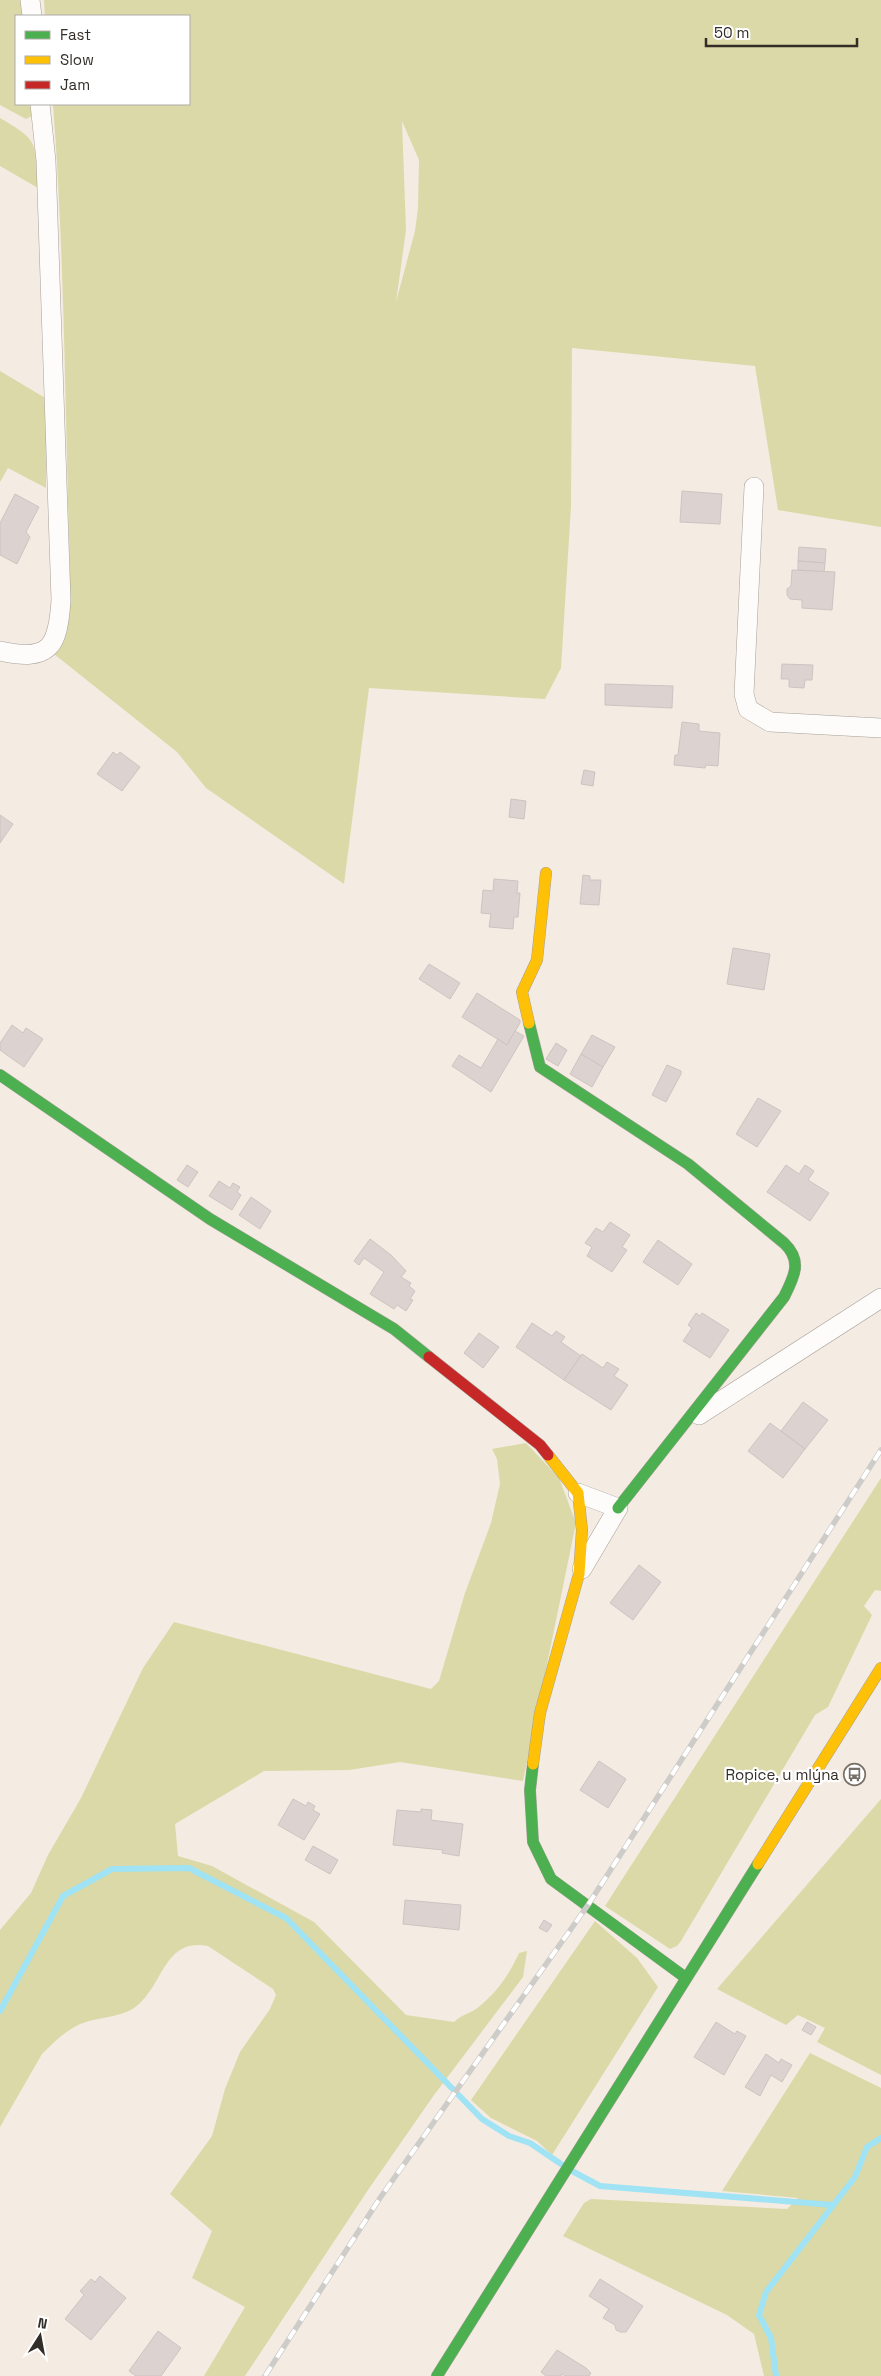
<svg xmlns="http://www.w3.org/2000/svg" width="881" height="2376" font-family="'Space Grotesk',sans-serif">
<rect width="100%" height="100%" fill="#f4ebe2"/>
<g fill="#dbd9a7" fill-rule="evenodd">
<path d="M0,0H23L25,16H16V104H34L32,116L26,119L0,105Z"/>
<path d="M44,0H881V527L778,510L755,366L572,348L571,506L561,668L545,699L369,688L344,884L206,788L177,752L54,654L69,603L70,573C65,417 65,260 53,104H189V16H45ZM402,121L419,160L418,208L415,231L396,302L406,230Z"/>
<path d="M0,118C41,142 34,142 38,188L0,166Z"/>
<path d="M0,371L47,399L46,488L8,468L0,482Z"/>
<path d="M526,1443L559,1478L576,1523L523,1781L400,1762L349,1770L264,1771L175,1824L178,1856L212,1866L314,1922L406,2015L454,2022C462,2014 473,2013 481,2005C498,1991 510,1973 519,1953L527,1951L523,1977L434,2095L368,2190L245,2376H204L245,2307L192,2278L212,2231L170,2194L212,2136L225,2089L240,2052L270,2009L276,1995L273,1989L208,1946C163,1937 164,1987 134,2008C121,2017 101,2017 86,2022C69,2027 55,2041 42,2054L0,2127V1930L31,1893L48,1855L81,1798L143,1668L174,1622L431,1689L439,1681L465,1593L491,1523L500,1484L497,1459L492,1449Z"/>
<path d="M881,1478V1591L875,1590L864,1606L872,1615L828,1707L815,1715L681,1941L677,1946L670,1949L605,1906Z"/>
<path d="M881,1799V2075L817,2042L825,2028L798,2015L786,2025L717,1989Z"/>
<path d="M595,1921L637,1958L658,1987L552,2155L537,2141L491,2118L471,2100Z"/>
<path d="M810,2053L881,2088V2376H764L754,2334L727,2315L563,2236L584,2203L591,2199L787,2209L798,2198L722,2191Z"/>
</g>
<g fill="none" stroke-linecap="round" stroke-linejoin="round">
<g stroke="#9fe3f4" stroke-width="6">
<path d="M0,2011L63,1896L112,1869L189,1868L286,1918L482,2119L509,2136L530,2143L561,2164"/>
<path d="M572,2171L600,2186L833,2205"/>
<path d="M776,2376L771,2338L759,2315L766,2292L855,2177L867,2147L881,2138"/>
</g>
</g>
<g fill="#dcd3d0" stroke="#ccc4c2">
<path d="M682,491L722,494L720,524L680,522Z"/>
<path d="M15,494L39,507L26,532L30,537L17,564L0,555V523Z"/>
<path d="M799,547L826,549L825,563L798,561Z"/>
<path d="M798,561L825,563L824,572L798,570Z"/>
<path d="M792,570L835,572L832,610L802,608V600L790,599L787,595V589L791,586Z"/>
<path d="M782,664L813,665L812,680H805L804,688L789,687V679H781Z"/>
<path d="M605,684L673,686L672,708L605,705Z"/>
<path d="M682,722L699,724V731L720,733L718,766L706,765L705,768L674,765L675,755H678Z"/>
<path d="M113,752L117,755L120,752L140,767L122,791L97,774Z"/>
<path d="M584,770L595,772L593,786L581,784Z"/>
<path d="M511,799L526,801L524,819L509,817Z"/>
<path d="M0,815L13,824L0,843Z"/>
<path d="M583,875L590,876V880H601L599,905L580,904Z"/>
<path d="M494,879L518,881L517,893H520L518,917H514L513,929L489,927L491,914L481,913L483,890L493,891Z"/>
<path d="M733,948L770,954L764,990L727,984Z"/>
<path d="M429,964L460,983L450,999L419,979Z"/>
<path d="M477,993L520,1020V1023L507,1045L462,1017Z"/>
<path d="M12,1025L23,1033L26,1028L43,1039L24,1067L0,1050V1043Z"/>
<path d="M515,1031L524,1036L491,1092L452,1066L459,1055L481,1068L498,1039L507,1045Z"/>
<path d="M592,1035L615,1047L603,1067L581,1054Z"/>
<path d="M556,1043L567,1050L558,1066L546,1059Z"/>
<path d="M581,1054L603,1067L592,1087L570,1074Z"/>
<path d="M667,1065L681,1071V1074L666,1102L652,1095Z"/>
<path d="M758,1098L781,1111L757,1147L736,1134Z"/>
<path d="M187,1165L198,1172L188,1187L177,1180Z"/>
<path d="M786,1165L799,1174L805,1165L814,1171L808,1180L829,1193L810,1221L767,1192Z"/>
<path d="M219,1181L230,1188L233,1183L240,1187L237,1192L241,1195L232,1210L209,1196Z"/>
<path d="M251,1197L271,1211L260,1229L239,1215Z"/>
<path d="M610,1222L630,1235L622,1247L627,1250L612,1272L587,1256L592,1247L585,1243L596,1228L603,1232Z"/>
<path d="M370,1239L391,1255L406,1271L401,1277L411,1283L409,1286L415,1291L410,1299L413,1300L406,1311L397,1305L394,1309L370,1294L384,1272L364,1258L359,1265L354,1261Z"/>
<path d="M658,1240L692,1264L678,1285L643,1262Z"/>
<path d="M696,1313L700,1316L702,1313L729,1330L710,1358L683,1341L692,1328L688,1325Z"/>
<path d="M532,1323L552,1336L556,1331L565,1337L561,1342L581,1356L564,1380L516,1347Z"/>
<path d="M479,1333L499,1347L483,1368L464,1353Z"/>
<path d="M582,1354L603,1368L607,1362L619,1369L614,1376L628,1385L611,1410L564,1380Z"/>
<path d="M803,1402L828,1420L805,1449L781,1431Z"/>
<path d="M770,1423L805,1449L783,1478L748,1451Z"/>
<path d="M639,1565L661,1582L633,1620L610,1603Z"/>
<path d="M599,1761L626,1779L608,1808L580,1790Z"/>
<path d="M293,1799L306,1806L308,1802L315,1806L313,1810L320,1814L304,1840L278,1825Z"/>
<path d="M421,1809L432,1810L431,1820L463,1824L459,1856L442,1853L443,1850L393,1845L397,1810L421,1812Z"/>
<path d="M313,1846L338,1860L330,1874L305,1860Z"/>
<path d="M405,1900L461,1905L459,1930L403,1924Z"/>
<path d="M544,1920L552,1925L547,1932L539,1928Z"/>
<path d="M716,2022L735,2034L737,2031L746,2036L724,2075L694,2057Z"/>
<path d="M807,2022L816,2027L811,2035L802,2030Z"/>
<path d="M766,2054L779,2063L781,2059L792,2065L782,2082L771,2075L760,2096L745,2087Z"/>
<path d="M100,2276L126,2298L91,2340L65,2319L84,2295L80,2291L91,2279L95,2282Z"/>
<path d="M600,2279L643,2306L626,2332H620L616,2330L615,2325L603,2318L609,2309L589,2296Z"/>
<path d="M158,2331L181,2348L161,2376H136L129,2371Z"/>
<path d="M557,2350L586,2368L591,2373L589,2376H565L562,2374L561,2376H546L541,2372Z"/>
</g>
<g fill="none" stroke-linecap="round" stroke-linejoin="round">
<defs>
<g id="street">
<path d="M30,0L32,16"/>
<path d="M754,487L744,694L748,709L770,722L881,728"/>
<path d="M0,651C50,662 58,647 61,600L46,161L40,104"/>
<path d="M699,1415L881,1298"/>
<path d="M578,1493L618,1508L582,1569"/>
</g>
<g id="fast">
<path d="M529,1023L540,1067L688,1164L784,1243C803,1261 794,1277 784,1297L618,1508"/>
<path d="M0,1075L210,1219L394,1329L429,1357"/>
<path d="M533,1764L530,1790L533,1842L551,1879L686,1978"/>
<path d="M437,2376L758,1864"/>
</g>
<g id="slow">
<path d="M529,1023L522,992L537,960L546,873"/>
<path d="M533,1764L540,1713L579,1574L582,1530L578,1493L548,1455"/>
<path d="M758,1864L881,1668"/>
</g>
<path id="jam" d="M429,1357L540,1445L548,1455"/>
</defs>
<use href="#street" stroke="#a6a099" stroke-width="20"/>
<use href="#fast" stroke="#a6a099" stroke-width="12"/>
<use href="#slow" stroke="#a6a099" stroke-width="12"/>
<use href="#jam" stroke="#a6a099" stroke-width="12"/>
<use href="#street" stroke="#fdfcfb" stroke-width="19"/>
<use href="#fast" stroke="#4caf50" stroke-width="11"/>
<use href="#slow" stroke="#ffc107" stroke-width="11"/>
<use href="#jam" stroke="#c62828" stroke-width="11"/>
<defs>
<path id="rail" d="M265,2376L380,2198L588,1905L881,1450"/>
</defs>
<use href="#rail" stroke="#ceccc9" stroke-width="5.5"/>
<use href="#rail" stroke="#fff" stroke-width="4" stroke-dasharray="11" stroke-linecap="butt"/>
</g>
<defs>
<symbol id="bus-ring" viewBox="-11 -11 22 22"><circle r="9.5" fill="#fff" stroke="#777068" stroke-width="1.5"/><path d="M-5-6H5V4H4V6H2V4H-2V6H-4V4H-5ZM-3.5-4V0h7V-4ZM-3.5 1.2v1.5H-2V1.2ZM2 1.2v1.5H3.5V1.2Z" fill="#777068"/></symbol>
</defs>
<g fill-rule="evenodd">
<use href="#bus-ring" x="842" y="1762" width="25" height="25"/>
</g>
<g text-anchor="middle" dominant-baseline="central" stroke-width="4.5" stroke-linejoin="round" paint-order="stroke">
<g font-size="15" fill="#332d27" stroke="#fff" text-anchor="end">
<text x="839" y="1774">Ropice, u mlýna</text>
</g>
</g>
<rect x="15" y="15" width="175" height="90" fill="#ffffff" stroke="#adaba9"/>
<rect x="25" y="31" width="25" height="8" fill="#4caf50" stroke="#adaba9"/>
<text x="60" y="40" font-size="15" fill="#332d27">Fast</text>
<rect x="25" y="56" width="25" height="8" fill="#ffc107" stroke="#adaba9"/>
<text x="60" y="65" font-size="15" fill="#332d27">Slow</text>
<rect x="25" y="81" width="25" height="8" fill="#c62828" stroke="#adaba9"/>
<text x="60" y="90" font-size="15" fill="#332d27">Jam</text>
<g transform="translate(40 2336) rotate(11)" stroke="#ffffff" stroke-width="4" paint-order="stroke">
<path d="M0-4L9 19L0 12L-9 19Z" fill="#332d27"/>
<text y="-8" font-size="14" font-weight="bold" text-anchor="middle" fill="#332d27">N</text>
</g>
<path d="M706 38v8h151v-8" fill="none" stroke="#332d27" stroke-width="2.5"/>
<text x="714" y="38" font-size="15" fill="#332d27" stroke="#ffffff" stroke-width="4" paint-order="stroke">50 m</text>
</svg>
